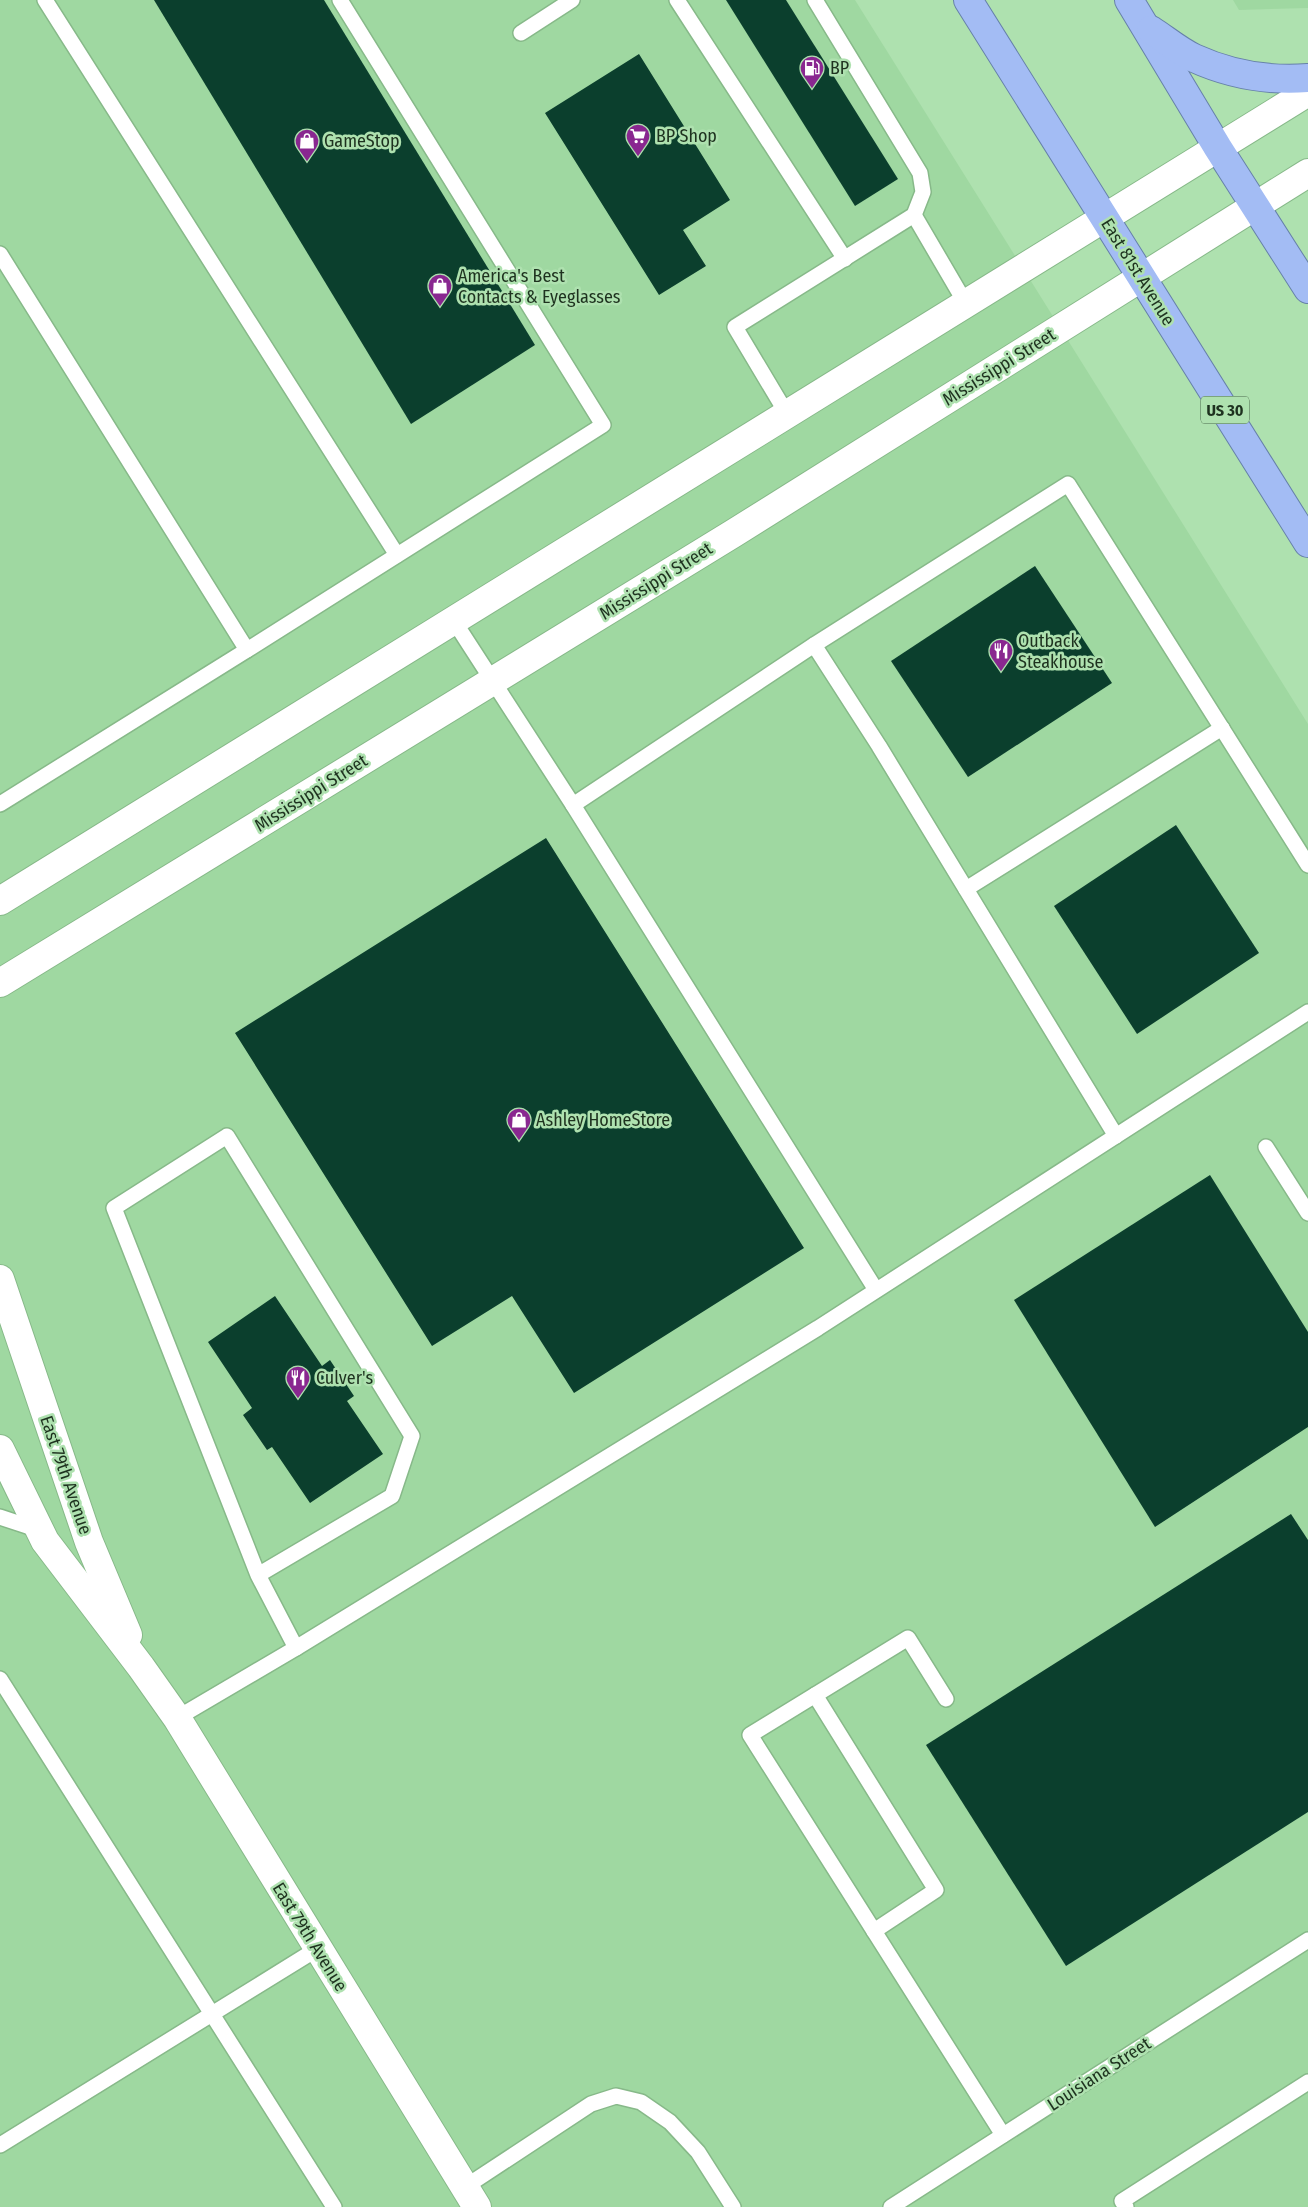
<svg xmlns="http://www.w3.org/2000/svg" width="1308" height="2207" font-family="'Fira Sans Condensed',sans-serif">
<rect width="100%" height="100%" fill="#aee1af"/>
<g fill="#9fd8a1">
<path d="M0,0H855L1308,724V2207H0Z"/>
<path d="M1233,0H1308V8L1239,10Z"/>
</g>
<g fill="#0b3f2d">
<path d="M154,0H324L535,345L411,424Z"/>
<path d="M726,0H786L898,179L855,206Z"/>
<path d="M639,54L730,200L683,230L706,266L659,295L545,113Z"/>
<path d="M1035,566L1112,683L968,777L891,661Z"/>
<path d="M1176,825L1259,953L1137,1034L1054,906Z"/>
<path d="M546,838L804,1248L574,1393L512,1296L432,1346L235,1033Z"/>
<path d="M1210,1175L1308,1332V1427L1155,1527L1014,1300Z"/>
<path d="M275,1296L322,1366L330,1360L354,1396L347,1401L383,1454L310,1503L272,1447L267,1450L243,1415L252,1408L208,1342Z"/>
<path d="M1291,1514L1308,1540V1812L1066,1966L926,1745Z"/>
</g>
<g fill="none" stroke-linecap="round" stroke-linejoin="round">
<defs>
<g id="service">
<path d="M45,0L397,555"/>
<path d="M677,0L845,259"/>
<path d="M521,33L572,0"/>
<path d="M914,215L966,304"/>
<path d="M0,254L247,650L603,425L340,0"/>
<path d="M787,414L735,327L914,215L923,192L920,173L815,0"/>
<path d="M454,621L573,805"/>
<path d="M814,645L879,746L1116,1136"/>
<path d="M0,804L247,650"/>
<path d="M966,889L1222,728"/>
<path d="M1266,1147L1308,1213"/>
<path d="M876,1290L573,805L814,645L1068,484L1308,865"/>
<path d="M0,1517L39,1530"/>
<path d="M296,1648L818,1328L1308,1012"/>
<path d="M0,1679L334,2207"/>
<path d="M815,1695L936,1890L874,1931"/>
<path d="M946,1699L908,1638L750,1735L1003,2135"/>
<path d="M177,1718L296,1648L258,1575L392,1496L412,1436L227,1136L114,1208L258,1575"/>
<path d="M0,2145L317,1949"/>
<path d="M465,2187L591,2104L616,2096L641,2102L670,2122L698,2152L733,2207"/>
<path d="M891,2207L1308,1940"/>
<path d="M1126,2207L1122,2201L1308,2082"/>
</g>
<g id="minor">
<path d="M0,1279L89,1542L128,1635"/>
<path d="M0,1449L45,1541L141,1667L177,1718L477,2207"/>
</g>
<g id="tertiary">
<path d="M0,901L1308,92"/>
<path d="M0,983L734,533L1308,173"/>
</g>
<g id="trunk">
<path d="M968,0L1308,543"/>
<path d="M1129,0L1218,148L1308,289"/>
<path d="M1151,30C1165,39 1179,51 1194,58C1229,74 1269,81 1308,78"/>
</g>
</defs>
<use href="#service" stroke="#87b989" stroke-width="18"/>
<use href="#minor" stroke="#87b989" stroke-width="30"/>
<use href="#tertiary" stroke="#87b989" stroke-width="30"/>
<use href="#trunk" stroke="#6681a8" stroke-width="30"/>
<use href="#service" stroke="#fff" stroke-width="15"/>
<use href="#minor" stroke="#fff" stroke-width="28"/>
<use href="#tertiary" stroke="#fff" stroke-width="28"/>
<use href="#trunk" stroke="#a3bcf4" stroke-width="28"/>
</g>
<defs>
<symbol id="fuel-pin" viewBox="-11 -11 22 30"><path d="M0 17L-7.5 6A9.5 9.5 0 1 1 7.5 6Z" fill="#892790" stroke="#aee1af"/><path d="M-5.5-6h7V0h2V4h1.3V-2.5L3-4.5l.8-.8L6-3V5H2.5V1h-1V6h-7ZM-4.2-4.7v3.2H.2V-4.7Z" fill="#fff"/></symbol>
<symbol id="supermarket-pin" viewBox="-11 -11 22 30"><path d="M0 17L-7.5 6A9.5 9.5 0 1 1 7.5 6Z" fill="#892790" stroke="#aee1af"/><path d="M-6-5.5h2.5l.6 2H6L4.5 2H-2.5L-4.4-4H-6ZM-1.5 3.2a1.3 1.3 0 1 0 .1 0ZM3 3.2a1.3 1.3 0 1 0 .1 0Z" fill="#fff"/></symbol>
<symbol id="shop-pin" viewBox="-11 -11 22 30"><path d="M0 17L-7.5 6A9.5 9.5 0 1 1 7.5 6Z" fill="#892790" stroke="#aee1af"/><path d="M-5-2.5h2.3a2.7 3.5 0 0 1 5.4 0H5L5.5 6h-11ZM-1.5-2.5h3a1.5 2.3 0 0 0-3 0Z" fill="#fff"/></symbol>
<symbol id="restaurant-pin" viewBox="-11 -11 22 30"><path d="M0 17L-7.5 6A9.5 9.5 0 1 1 7.5 6Z" fill="#892790" stroke="#aee1af"/><path d="M-5-6h1v4h1v-4h1v4h1v-4h1v5L-1.5 .5V6h-2V.5L-5-1ZM5-6V6H3V1.5H1.5Q1.5-4 5-6Z" fill="#fff"/></symbol>
</defs>
<g fill-rule="evenodd">
<use href="#fuel-pin" x="798" y="54" width="28" height="38"/>
<use href="#supermarket-pin" x="624" y="122" width="28" height="38"/>
<use href="#shop-pin" x="293" y="127" width="28" height="38"/>
<use href="#shop-pin" x="426" y="272" width="28" height="38"/>
<use href="#restaurant-pin" x="987" y="637" width="28" height="38"/>
<use href="#shop-pin" x="505" y="1106" width="28" height="38"/>
<use href="#restaurant-pin" x="284" y="1364" width="28" height="38"/>
</g>
<g text-anchor="middle" dominant-baseline="central" stroke-width="5" stroke-linejoin="round" paint-order="stroke">
<rect fill="#aee1af" stroke="#49664a" stroke-width="1" x="1201" y="396.5" width="48" height="27" rx="4"/>
<g font-size="16" font-weight="bold" fill="#1e321f">
<text x="1225" y="410">US 30</text>
</g>
<g font-size="18" fill="#1e321f" stroke="#aee1af" text-anchor="start">
<text x="830" y="68">BP</text>
<text x="656" y="136">BP Shop</text>
<text x="324" y="141">GameStop</text>
<text x="458" y="276">America's Best<tspan x="458" dy="21">Contacts &amp; Eyeglasses</tspan></text>
<text x="1018" y="641">Outback<tspan x="1018" dy="21">Steakhouse</tspan></text>
<text x="536" y="1120">Ashley HomeStore</text>
<text x="316" y="1378">Culver's</text>
</g>
<g font-size="18" fill="#1e321f" stroke="#aee1af">
<text transform="translate(1138 272) rotate(58)">East 81st Avenue</text>
<text transform="translate(999 367) rotate(-32)">Mississippi Street</text>
<text transform="translate(656 581) rotate(-32)">Mississippi Street</text>
<text transform="translate(311 793) rotate(-32)">Mississippi Street</text>
<text transform="translate(66 1475) rotate(71)">East 79th Avenue</text>
<text transform="translate(310 1937) rotate(58)">East 79th Avenue</text>
<text transform="translate(1099 2074) rotate(-33)">Louisiana Street</text>
</g>
</g>
</svg>
